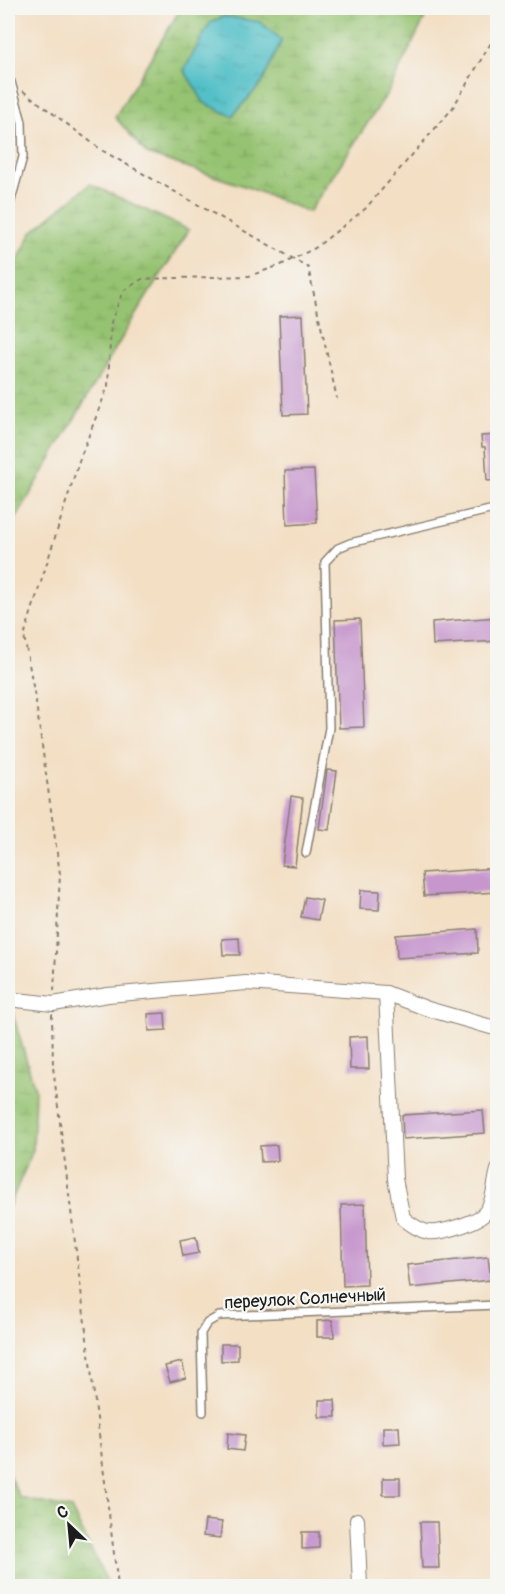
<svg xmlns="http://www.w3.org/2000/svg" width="505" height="1594" font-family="Pangolin,sans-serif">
<defs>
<pattern id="wetland-marsh" width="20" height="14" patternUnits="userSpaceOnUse" patternTransform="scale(1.5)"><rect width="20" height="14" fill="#95c371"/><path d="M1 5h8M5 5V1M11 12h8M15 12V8" fill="none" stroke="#80a761"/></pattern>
<pattern id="water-ripples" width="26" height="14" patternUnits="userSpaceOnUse" patternTransform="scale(1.5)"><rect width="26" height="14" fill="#52c0c7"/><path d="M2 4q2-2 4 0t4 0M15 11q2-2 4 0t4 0" fill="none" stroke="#47a4aa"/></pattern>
</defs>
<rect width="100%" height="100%" fill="#f6f6f2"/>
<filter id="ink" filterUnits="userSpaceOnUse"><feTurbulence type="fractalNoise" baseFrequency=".0167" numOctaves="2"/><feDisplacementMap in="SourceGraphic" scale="12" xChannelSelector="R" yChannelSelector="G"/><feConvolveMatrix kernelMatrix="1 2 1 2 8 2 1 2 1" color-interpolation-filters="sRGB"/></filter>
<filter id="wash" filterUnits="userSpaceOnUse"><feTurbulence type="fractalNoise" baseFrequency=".008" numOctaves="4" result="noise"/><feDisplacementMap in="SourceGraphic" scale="24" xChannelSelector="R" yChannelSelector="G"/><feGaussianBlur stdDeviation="1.35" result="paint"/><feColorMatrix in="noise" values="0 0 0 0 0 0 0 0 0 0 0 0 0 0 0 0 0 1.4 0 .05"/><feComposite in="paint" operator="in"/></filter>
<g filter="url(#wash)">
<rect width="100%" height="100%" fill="#f3dfc4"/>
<g fill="url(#wetland-marsh)" stroke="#587046" stroke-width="1.5">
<path d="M181,8H430L388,92L309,212L247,187L147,154L115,117Z"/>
<path d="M90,184L189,230L134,317L8,532V280L32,232Z"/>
<path d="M8,998L35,1089L33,1150L8,1209Z"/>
<path d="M8,1473L20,1498L71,1509L109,1586H8Z"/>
</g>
<path fill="url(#water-ripples)" stroke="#376e72" stroke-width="1.5" d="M224,16L260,22L282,40L262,83L232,116L204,103L184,70L210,23Z"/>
<g id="blocks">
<g fill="#c696cd">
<path d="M303,315L307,414L283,415L279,316Z"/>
<path d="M498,435V480L487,481L485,447H482L481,436Z"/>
<path d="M314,470L317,523L287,525L285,471Z"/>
<path d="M498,617V641L433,645L432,622Z"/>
<path d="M360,619L364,727L339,728L335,620Z"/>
<path d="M327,770L337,771L329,830L319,829Z"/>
<path d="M291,796L303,798L295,866L282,865Z"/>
<path d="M498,868V892L424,896L422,873Z"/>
<path d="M361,890L380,891L379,910L360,909Z"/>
<path d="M305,897L322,900L318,920L301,917Z"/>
<path d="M477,929L478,953L397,958L396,935Z"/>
<path d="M239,938L240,955H223L222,939Z"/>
<path d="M165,1013L166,1030L149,1031L148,1014Z"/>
<path d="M368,1036L369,1069H350L349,1037Z"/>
<path d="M483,1110L485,1133L403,1139L402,1115Z"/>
<path d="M277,1145L278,1161L261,1162L260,1146Z"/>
<path d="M365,1204L367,1285L343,1286L341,1205Z"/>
<path d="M196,1237L199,1253L183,1256L180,1240Z"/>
<path d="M488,1257L491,1280L410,1288L407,1265Z"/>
<path d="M333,1320L334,1337H317V1321Z"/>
<path d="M221,1344H238V1360L221,1361Z"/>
<path d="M182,1362L186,1378L170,1382L165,1366Z"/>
<path d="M319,1400H335L336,1417H319Z"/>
<path d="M383,1427H399L400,1443L383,1444Z"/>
<path d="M228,1433L245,1435L243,1451L227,1449Z"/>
<rect x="383" y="1478" width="17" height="17"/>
<path d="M205,1520L222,1522L220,1538L203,1536Z"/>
<path d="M420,1522H437L439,1568H422Z"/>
<path d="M302,1532H319V1548L302,1549Z"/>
</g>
</g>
</g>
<g filter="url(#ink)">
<use href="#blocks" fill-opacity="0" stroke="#887e70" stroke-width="1.5"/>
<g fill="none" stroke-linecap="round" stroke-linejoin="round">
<defs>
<g id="service">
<path d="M8,79L11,82L22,122L23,157L8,211"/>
<path d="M306,853L329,728L325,562L338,548L350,543L498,508"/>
<path d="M203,1412L201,1333L207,1323L219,1316L498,1305"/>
</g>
<g id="minor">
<path d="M386,993L395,1179L403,1218C410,1224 419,1230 428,1232C440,1234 474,1223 483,1215C494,1205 494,1184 498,1170"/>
<path d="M8,999L53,1004L108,995L246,983L386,993L428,1009L498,1029"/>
<path d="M357,1520L360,1586"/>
</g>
</defs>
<use href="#service" stroke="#887e70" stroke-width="10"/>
<use href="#minor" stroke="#887e70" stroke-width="16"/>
<g stroke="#887e70" stroke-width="2" stroke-dasharray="4.5 4.5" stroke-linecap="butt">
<path d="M23,91L103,151L308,267L337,399"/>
<path d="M54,991L60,874L36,703L24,636L79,461L108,386L111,322L123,291L142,279L249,276L281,265L315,248L365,209L452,109L498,31"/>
<path d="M52,1014L53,1067L118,1586"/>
</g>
<use href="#service" stroke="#fff" stroke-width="7"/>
<use href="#minor" stroke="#fff" stroke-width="14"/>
</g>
</g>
<g text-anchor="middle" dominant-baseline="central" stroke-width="4.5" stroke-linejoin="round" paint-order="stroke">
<g font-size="18" fill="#1c1c1c" stroke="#f6f6f2">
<text transform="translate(305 1299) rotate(-3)">переулок Солнечный</text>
</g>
</g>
<rect width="505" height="1594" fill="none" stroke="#f6f6f2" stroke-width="30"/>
<g transform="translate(69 1525) rotate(334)" stroke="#f6f6f2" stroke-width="4.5" paint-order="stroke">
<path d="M0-4.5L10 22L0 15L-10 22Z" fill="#1c1c1c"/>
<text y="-9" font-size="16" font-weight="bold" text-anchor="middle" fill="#1c1c1c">С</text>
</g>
</svg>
